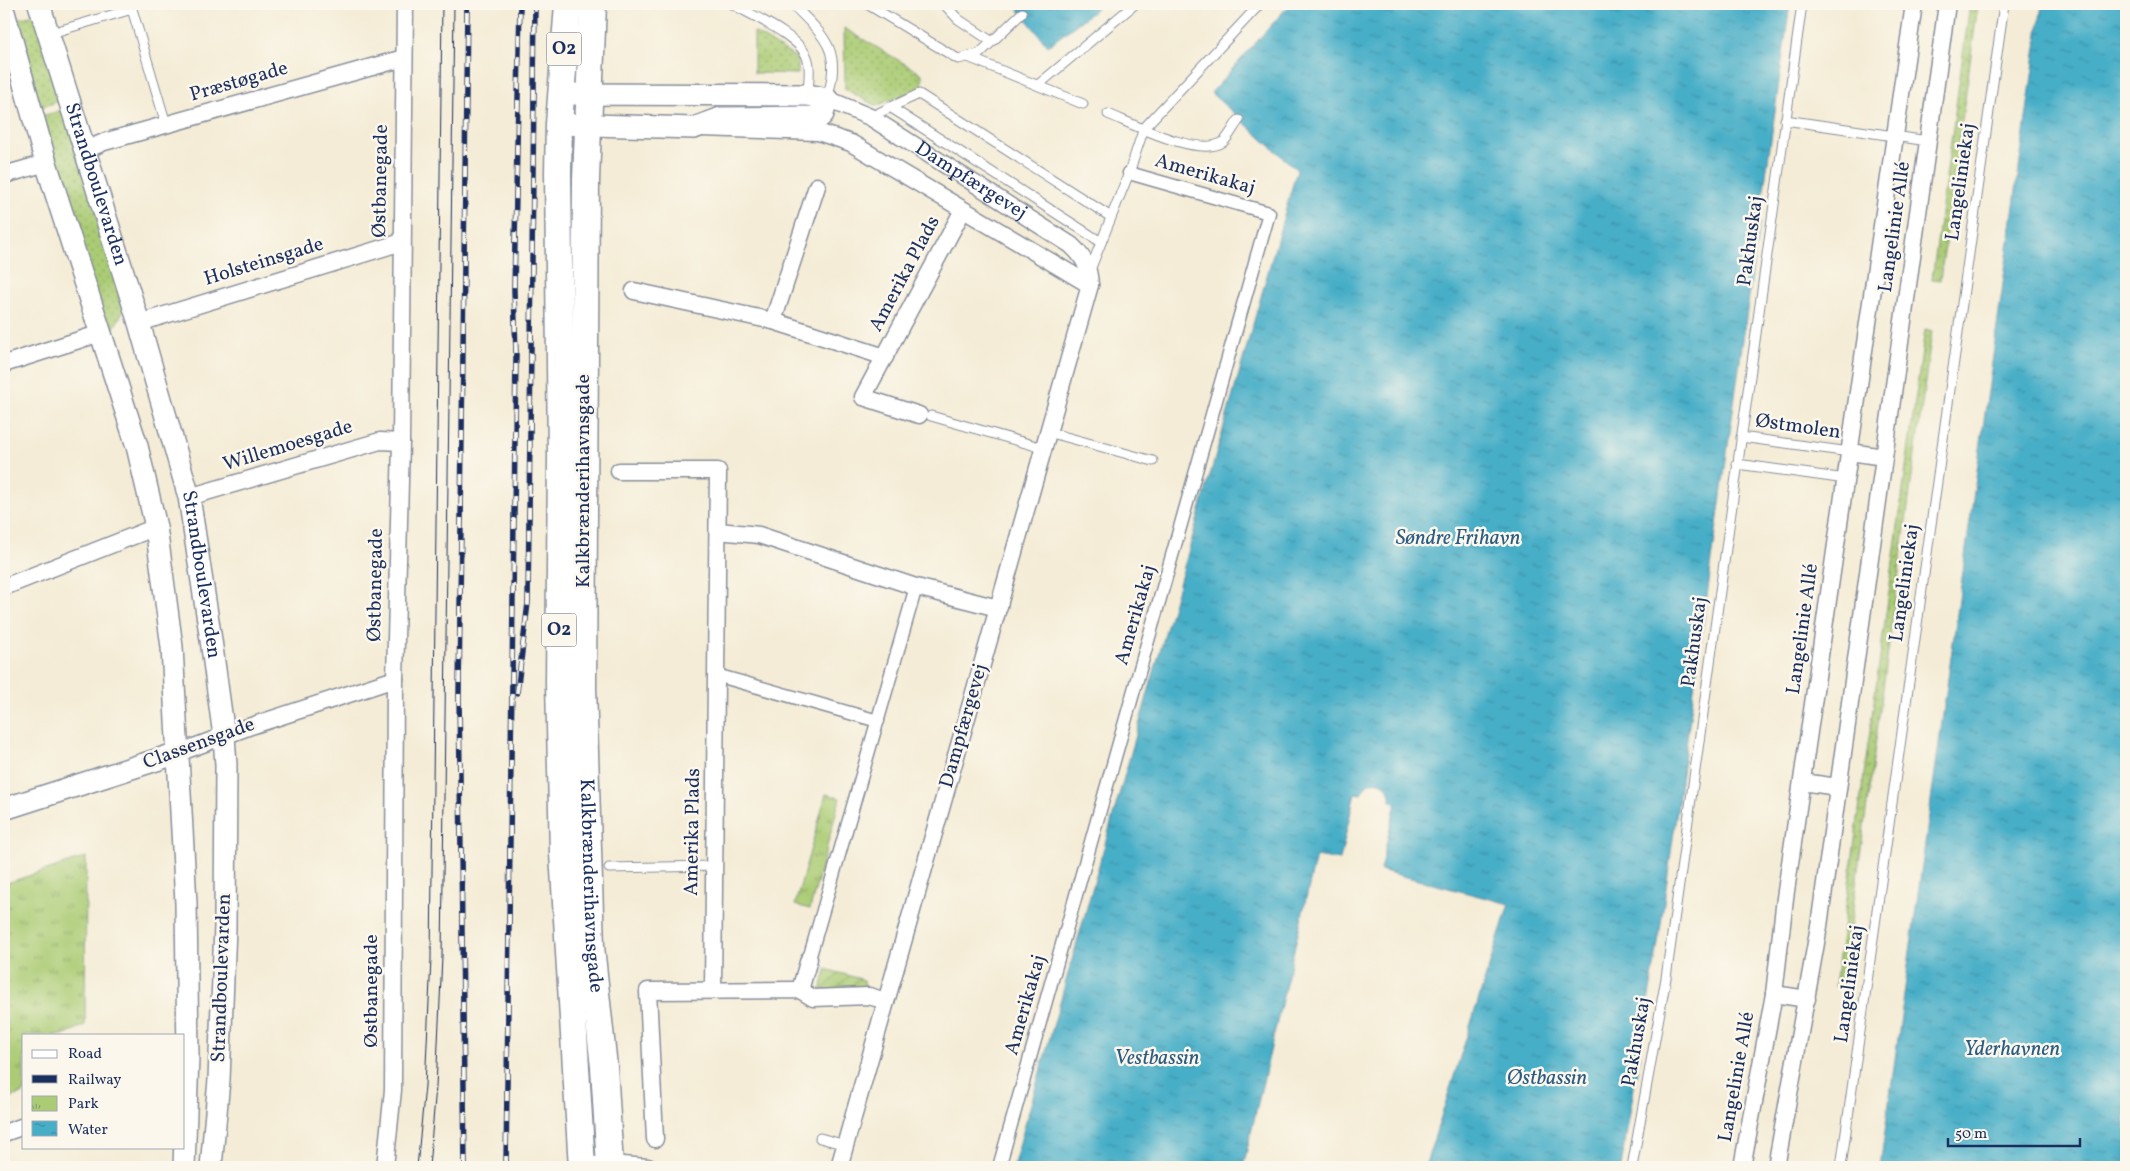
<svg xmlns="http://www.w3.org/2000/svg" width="2130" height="1171" font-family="Vollkorn,serif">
<defs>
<pattern id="grass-dots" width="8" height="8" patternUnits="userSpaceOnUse" patternTransform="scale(1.25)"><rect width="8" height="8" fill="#abcc75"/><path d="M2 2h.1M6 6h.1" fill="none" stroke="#8aa663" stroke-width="1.8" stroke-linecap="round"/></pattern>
<pattern id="park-tufts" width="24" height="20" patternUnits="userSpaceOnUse" patternTransform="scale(1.25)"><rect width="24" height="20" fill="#abcc75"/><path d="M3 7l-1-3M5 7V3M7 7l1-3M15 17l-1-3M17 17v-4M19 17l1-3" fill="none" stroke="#8aa663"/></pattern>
<pattern id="garden-furrows" width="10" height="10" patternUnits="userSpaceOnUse" patternTransform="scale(1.25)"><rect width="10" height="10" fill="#abcc75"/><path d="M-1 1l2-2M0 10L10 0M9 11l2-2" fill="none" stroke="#8aa663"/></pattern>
<pattern id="water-ripples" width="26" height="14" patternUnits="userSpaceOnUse" patternTransform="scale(1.25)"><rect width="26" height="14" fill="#47aec7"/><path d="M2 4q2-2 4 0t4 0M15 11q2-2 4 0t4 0" fill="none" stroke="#3a8ea5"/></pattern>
</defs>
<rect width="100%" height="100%" fill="#fbf7ec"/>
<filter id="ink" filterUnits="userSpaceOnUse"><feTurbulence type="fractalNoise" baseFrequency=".02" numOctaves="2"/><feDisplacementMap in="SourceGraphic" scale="10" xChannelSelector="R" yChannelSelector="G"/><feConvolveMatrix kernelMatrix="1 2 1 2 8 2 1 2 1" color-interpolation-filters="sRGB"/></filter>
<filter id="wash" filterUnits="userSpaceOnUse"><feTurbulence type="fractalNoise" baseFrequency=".0096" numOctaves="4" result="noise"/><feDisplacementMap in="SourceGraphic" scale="20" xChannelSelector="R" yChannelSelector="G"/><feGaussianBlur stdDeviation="1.12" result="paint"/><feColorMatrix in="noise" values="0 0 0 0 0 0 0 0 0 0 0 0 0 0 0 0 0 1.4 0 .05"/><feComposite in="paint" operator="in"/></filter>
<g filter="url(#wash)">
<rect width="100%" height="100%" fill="#f4ecd6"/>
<g fill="url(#grass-dots)" stroke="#637e6a">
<path d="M1970,4H1978L1940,280L1932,279Z"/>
<path d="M36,15L64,100L37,108L11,20Z"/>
<path d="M844,28L922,74V88L876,106L845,89Z"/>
<path d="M754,32L795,57L798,62V74L754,73Z"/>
<path d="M66,109L127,304L114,328L106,330L41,116Z"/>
<path d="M1925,329L1932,331L1842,987L1835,986Z"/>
</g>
<g fill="url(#park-tufts)" stroke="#637e6a">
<path d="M826,794L840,798L810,909L795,905Z"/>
<path d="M86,857L85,1025L63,1035H24V1093L4,1100V884Z"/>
</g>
<path fill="url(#garden-furrows)" stroke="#637e6a" d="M826,969L864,980L865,987L821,990Z"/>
<g fill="url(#water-ripples)" stroke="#316e92">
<path d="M1014,4H1103L1048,46Z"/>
<path d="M1290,4H1790L1661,924L1621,1167H1425L1509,904L1380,870L1396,803L1390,801C1391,786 1381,777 1367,784L1361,794L1355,793L1340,860L1316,856L1243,1167H1013L1297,170L1211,93Z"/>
<path d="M2042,4H2126V1167H1880Z"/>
</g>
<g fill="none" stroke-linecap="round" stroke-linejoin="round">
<path stroke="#2a5b83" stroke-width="1" stroke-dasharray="6 5" stroke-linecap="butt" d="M1024,11L1035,4"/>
</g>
</g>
<g filter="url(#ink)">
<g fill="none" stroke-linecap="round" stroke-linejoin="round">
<defs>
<g id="service">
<path d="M732,4C753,16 802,37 808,60C811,70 808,84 808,95"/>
<path d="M792,4C824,36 843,50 827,98"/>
<path d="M867,4L958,59L979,54L1022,13"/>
<path d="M944,4L958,19L991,41"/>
<path d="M48,34L132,9L166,124"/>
<path d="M968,57L1083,104"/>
<path d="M1038,85L1135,4"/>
<path d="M890,107L1101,242"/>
<path d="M1108,114C1133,124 1199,158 1223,142C1229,137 1234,126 1239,120"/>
<path d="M870,117L919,94L1111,217"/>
<path d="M1785,120L1928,141"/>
<path d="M1090,270L1129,173L1144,128L1260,4"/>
<path d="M931,416L1043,448"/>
<path d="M1048,432L1153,461"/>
<path d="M1741,437L1850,452"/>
<path d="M1737,464L1846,479"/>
<path d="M609,868L714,866"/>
<path d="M820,1138L846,1145"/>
<path d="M1632,1167L1666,978L1802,4"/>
<path d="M1841,1167L2004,4"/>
</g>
<g id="pedestrian">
<path d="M716,675L878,721"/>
<path d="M809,959L916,587"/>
<path d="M999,1167L1269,213L1129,173"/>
</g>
<g id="minor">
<path id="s1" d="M827,99L870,117L1071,245C1084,257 1089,267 1090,285L839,1167"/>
<path d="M701,128L818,132L851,143L1090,285"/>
<path d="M86,150L104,142L404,58"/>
<path d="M4,175L46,163"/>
<path d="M634,291L773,321L885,357"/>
<path d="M773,321L817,186"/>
<path d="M139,323L402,242"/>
<path d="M4,364L101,333"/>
<path d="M919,415L863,397L963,210"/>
<path d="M1850,452L1884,457"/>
<path d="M619,471H718L713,990"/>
<path d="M189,497L380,441L401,442"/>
<path d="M718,531L759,535L916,587L990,606L999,607"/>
<path d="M4,587L156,527"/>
<path d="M178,753L248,727L395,679"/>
<path d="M1802,782L1838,787"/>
<path d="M800,990L809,959"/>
<path d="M1774,994L1807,999"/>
<path d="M4,1133L24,1126"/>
<path d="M655,1139L648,991L800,990L813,998L869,996L886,1001"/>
<path d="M581,1166L609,1164L648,1167"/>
<path d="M385,1167L393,1090L395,679L401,442L405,4"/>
<path d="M1742,1167L1774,994L1785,898L1914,4"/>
<path d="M1776,1167L1819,926L1947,4"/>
</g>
<g id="tertiary">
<path id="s2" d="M39,4L139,323L189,497L211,640L224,736L226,765L225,927L219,1080L211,1167"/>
<path d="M4,12L46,163L137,446L156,527L172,647L186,903L188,1057L184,1167"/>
<path d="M559,124L694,128L721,118L820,117L823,114L827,99L808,95L561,94"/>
<path d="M4,809L178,753"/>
</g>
<g id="primary">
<path d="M568,4L559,124L558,172L561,457L559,683L563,853L582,1167"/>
<path id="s3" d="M593,4L586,179L583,687L591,947L604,1067L610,1167"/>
</g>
</defs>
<use href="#service" stroke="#888e9a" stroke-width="11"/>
<use href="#pedestrian" stroke="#888e9a" stroke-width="15"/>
<use href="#minor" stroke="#888e9a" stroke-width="19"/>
<use href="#tertiary" stroke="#888e9a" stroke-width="24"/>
<use href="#primary" stroke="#888e9a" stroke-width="29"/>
<use href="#service" stroke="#fff" stroke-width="9"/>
<use href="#pedestrian" stroke="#fff" stroke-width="12"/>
<use href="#minor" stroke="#fff" stroke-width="16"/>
<use href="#tertiary" stroke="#fff" stroke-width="21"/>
<use href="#primary" stroke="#fff" stroke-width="26"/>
<g stroke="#1b2f5e" stroke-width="1">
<path d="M417,1167L425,1086L431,959L442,4"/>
<path d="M429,1167L436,1087L442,957L454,4"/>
</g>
<defs>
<g id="rail">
<path d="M517,693L528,603L535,4"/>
<path d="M465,1167L459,695L467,4"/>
<path d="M506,1167L516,355L514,290L520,4"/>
</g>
</defs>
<use href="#rail" stroke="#1b2f5e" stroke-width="5.5"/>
<use href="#rail" stroke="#fbf7ec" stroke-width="4" stroke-dasharray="11" stroke-linecap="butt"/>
</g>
</g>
<g text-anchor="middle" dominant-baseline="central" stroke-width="5" stroke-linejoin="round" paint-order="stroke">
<g fill="#fbf7ec" stroke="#5e6b89" stroke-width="1">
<rect x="546.5" y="32.5" width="35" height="33" rx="4"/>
<rect x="541.5" y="613.5" width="35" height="33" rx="4"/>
</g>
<g font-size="19" font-weight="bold" fill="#1b2f5e">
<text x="564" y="49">O2</text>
<text x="559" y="630">O2</text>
</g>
<g font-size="20" fill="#1b2f5e" stroke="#fbf7ec">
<text transform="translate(239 82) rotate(-16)">Præstøgade</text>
<text transform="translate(1205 175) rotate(16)">Amerikakaj</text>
<text transform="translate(381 181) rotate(-89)">Østbanegade</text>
<text stroke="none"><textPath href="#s1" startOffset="166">Dampfærgevej</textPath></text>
<text transform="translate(1961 182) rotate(-82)">Langeliniekaj</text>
<text stroke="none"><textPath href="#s2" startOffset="189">Strandboulevarden</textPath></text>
<text transform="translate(1895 227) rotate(-82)">Langelinie Allé</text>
<text transform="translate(1751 241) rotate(-82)">Pakhuskaj</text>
<text transform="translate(264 262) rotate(-17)">Holsteinsgade</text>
<text transform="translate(905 274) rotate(-62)">Amerika Plads</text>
<text transform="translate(1798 427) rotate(8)">Østmolen</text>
<text transform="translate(288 446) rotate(-17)">Willemoesgade</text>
<text transform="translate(584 481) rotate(-90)">Kalkbrænderihavnsgade</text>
<text stroke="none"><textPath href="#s2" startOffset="594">Strandboulevarden</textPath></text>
<text transform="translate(1905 583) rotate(-82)">Langeliniekaj</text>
<text transform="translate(376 585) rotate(-89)">Østbanegade</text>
<text transform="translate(1136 615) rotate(-74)">Amerikakaj</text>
<text transform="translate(1803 629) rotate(-82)">Langelinie Allé</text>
<text transform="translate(1695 642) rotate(-82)">Pakhuskaj</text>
<text transform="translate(964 726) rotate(-74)">Dampfærgevej</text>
<text transform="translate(199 744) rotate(-20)">Classensgade</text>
<text transform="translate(693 832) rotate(-89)">Amerika Plads</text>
<text stroke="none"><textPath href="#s3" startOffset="882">Kalkbrænderihavnsgade</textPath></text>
<text transform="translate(222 978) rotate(-88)">Strandboulevarden</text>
<text transform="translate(1850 984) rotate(-82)">Langeliniekaj</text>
<text transform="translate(372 991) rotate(-90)">Østbanegade</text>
<text transform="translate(1026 1005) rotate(-74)">Amerikakaj</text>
<text transform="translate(1637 1042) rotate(-80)">Pakhuskaj</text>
<text transform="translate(1737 1077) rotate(-80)">Langelinie Allé</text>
</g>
<g font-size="21" font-style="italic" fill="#2a5b83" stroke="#fbf7ec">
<text x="1458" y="538">Søndre Frihavn</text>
<text x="2012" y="1049">Yderhavnen</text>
<text x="1157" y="1058">Vestbassin</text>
<text x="1547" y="1078">Østbassin</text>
</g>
</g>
<rect width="2130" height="1171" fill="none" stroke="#fbf7ec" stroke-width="20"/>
<rect x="22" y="1034" width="162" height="115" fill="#fbf7ec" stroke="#a1a7b3"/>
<rect x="32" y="1050" width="25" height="8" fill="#ffffff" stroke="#a1a7b3"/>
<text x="68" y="1058" font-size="15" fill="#1b2f5e">Road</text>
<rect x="32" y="1075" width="25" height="8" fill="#1b2f5e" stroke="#a1a7b3"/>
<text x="68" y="1084" font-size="15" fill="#1b2f5e">Railway</text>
<rect x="32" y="1096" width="25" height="15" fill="url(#park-tufts)" stroke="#a1a7b3"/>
<text x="68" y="1108" font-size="15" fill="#1b2f5e">Park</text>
<rect x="32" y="1121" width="25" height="15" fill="url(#water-ripples)" stroke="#a1a7b3"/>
<text x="68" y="1134" font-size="15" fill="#1b2f5e">Water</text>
<path d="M1948 1138v8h132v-8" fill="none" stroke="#1b2f5e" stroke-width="2.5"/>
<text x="1955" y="1138" font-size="15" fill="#1b2f5e" stroke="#fbf7ec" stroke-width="4" paint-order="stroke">50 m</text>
</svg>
